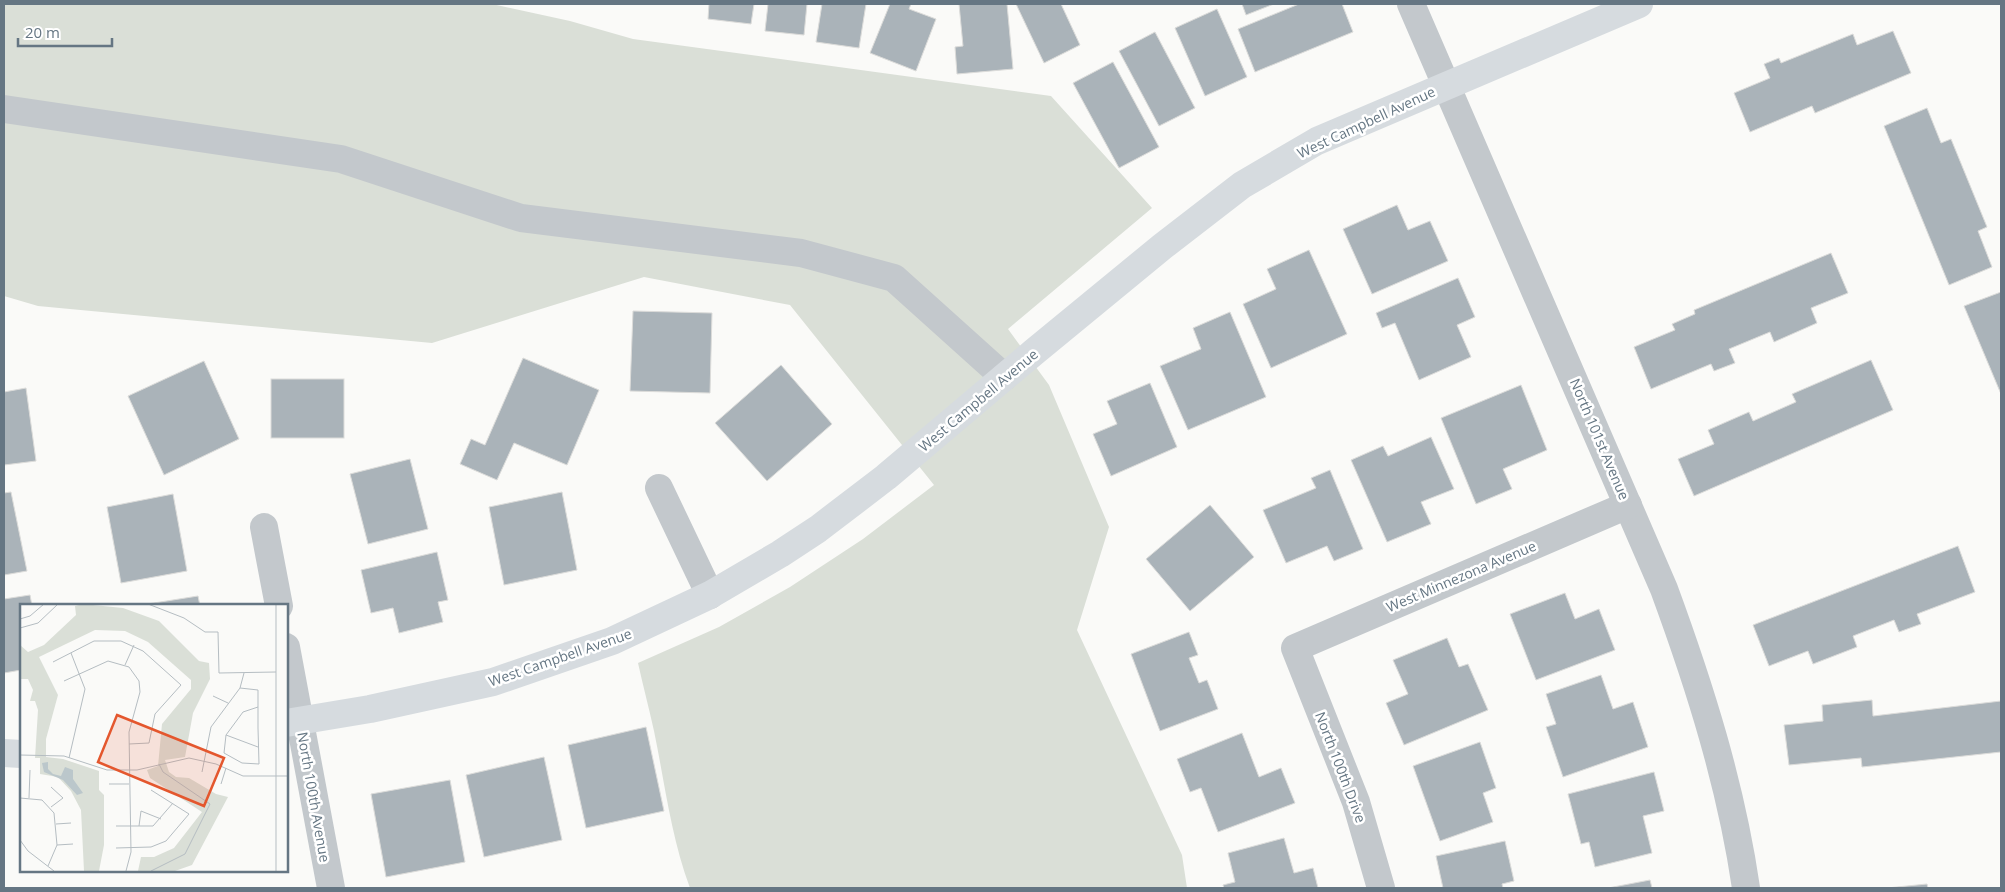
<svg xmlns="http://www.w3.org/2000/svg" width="2005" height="892" font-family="'Open Sans',sans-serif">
<rect width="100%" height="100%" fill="#fafaf8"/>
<path fill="#dadfd7" d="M4,4H492L570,21L633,39L1051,96L1152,208L1008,329L1049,385L1109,527L1077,630L1182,855L1187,888H690C671,837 665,784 654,731C649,708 643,686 638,663L719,627L790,587L863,539L934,485L790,305L644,277L432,343L38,306L4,296Z"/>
<g fill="#aab3b9" stroke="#dcdcda">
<path d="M709,4H754L751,24L708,19Z"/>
<path d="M768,4H807L804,35L765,31Z"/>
<path d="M822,4H866L859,48L816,42Z"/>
<path d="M890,4H911L909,9L936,19L916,71L870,53Z"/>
<path d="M959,4H1007L1013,69L957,74L955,47L963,46Z"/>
<path d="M1016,4H1061L1080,45L1044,63Z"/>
<path d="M1242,4H1274L1246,15Z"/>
<path d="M1299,4H1342L1353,32L1255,72L1238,29Z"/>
<path d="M1217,9L1247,77L1205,96L1175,28Z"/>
<path d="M1893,31L1911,73L1815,113L1812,106L1750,132L1734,93L1770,78L1764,64L1779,58L1781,63L1853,34L1857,45Z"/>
<path d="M1155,32L1195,108L1159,126L1119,51Z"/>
<path d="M1113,62L1159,147L1119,168L1073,83Z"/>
<path d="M1927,108L1941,143L1951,139L1987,227L1978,231L1992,267L1949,285L1884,126Z"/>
<path d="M1397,205L1408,230L1430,221L1448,261L1372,294L1343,229Z"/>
<path d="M1309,250L1347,334L1271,368L1243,304L1276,289L1267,269Z"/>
<path d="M1831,253L1848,293L1811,308L1817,323L1774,342L1770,332L1729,349L1735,363L1714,371L1711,364L1651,389L1634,347L1675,330L1672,324L1695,314L1694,310Z"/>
<path d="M1458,278L1475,317L1457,325L1471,357L1419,380L1395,323L1382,328L1376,313Z"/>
<path d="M2001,292V394L1964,306Z"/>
<path d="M633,311L712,313L710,393L630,391Z"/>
<path d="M1230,312L1266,397L1188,430L1160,366L1201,349L1193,328Z"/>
<path d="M523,358L599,390L567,465L514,443L497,480L460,464L471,439L485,445Z"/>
<path d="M1871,360L1893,410L1694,496L1678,459L1714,444L1708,430L1749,412L1753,421L1796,402L1792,394Z"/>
<path d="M204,361L239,439L164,475L128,396Z"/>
<path d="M781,365L832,424L767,481L715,423Z"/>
<rect x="271" y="379" width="73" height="59"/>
<path d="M1150,383L1177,447L1111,476L1093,434L1117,424L1107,401Z"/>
<path d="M1521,385L1547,450L1503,469L1512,489L1476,504L1441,418Z"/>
<path d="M26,388L36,461L4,465V392Z"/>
<path d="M1431,437L1454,489L1421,502L1431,524L1387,542L1351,460L1383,446L1388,456Z"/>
<path d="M410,459L428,529L368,544L350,474Z"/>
<path d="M1330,470L1363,549L1334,561L1327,546L1286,563L1263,510L1316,488L1311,478Z"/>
<path d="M11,492L27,571L4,575V493Z"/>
<path d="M562,492L577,570L504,585L489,507Z"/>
<path d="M173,494L187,571L121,583L107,507Z"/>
<path d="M1210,505L1254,557L1190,611L1146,559Z"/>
<path d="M1958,546L1975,592L1917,614L1921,624L1899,632L1894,620L1853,636L1857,647L1813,664L1808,651L1769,666L1753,625Z"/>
<path d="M437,552L448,600L438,602L443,622L399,633L393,608L371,613L361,570Z"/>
<path d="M1565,593L1575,619L1599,609L1615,650L1536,680L1510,614Z"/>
<path d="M30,595L32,606H21V670L4,673V599Z"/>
<path d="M198,596L200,606H135Z"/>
<path d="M1189,632L1198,655L1189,658L1199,683L1207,680L1218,709L1160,731L1131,654Z"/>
<path d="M1447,638L1459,667L1468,664L1488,710L1404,745L1386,703L1408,694L1393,660Z"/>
<path d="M1601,675L1613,709L1633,702L1648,747L1563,777L1546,727L1556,724L1546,694Z"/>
<path d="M1872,700L1873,716L2001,701V752L1862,767L1861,758L1789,765L1784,725L1823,721L1822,705Z"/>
<path d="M646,727L664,811L586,828L568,745Z"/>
<path d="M1242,733L1259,777L1281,768L1295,803L1218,832L1201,788L1190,792L1177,759Z"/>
<path d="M1480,742L1496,788L1483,793L1493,822L1440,841L1413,766Z"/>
<path d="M544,757L562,840L484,857L466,775Z"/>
<path d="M1654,772L1664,811L1643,816L1652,853L1595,867L1589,842L1581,844L1568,794Z"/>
<path d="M450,780L465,862L386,877L371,794Z"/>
<path d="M1284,838L1294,873L1313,868L1318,888H1224L1223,885L1235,882L1228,853Z"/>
<path d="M1505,841L1514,881L1502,884L1503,888H1443L1436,856Z"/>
<path d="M1650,880L1652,888H1608Z"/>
<path d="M1927,884L1928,888H1887Z"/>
</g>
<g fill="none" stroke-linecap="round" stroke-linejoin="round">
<g stroke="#c3c8cc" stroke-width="28">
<path d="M1411,4L1664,589C1700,687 1731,785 1746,888"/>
<path d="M4,109L341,159L521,218L801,253L894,278L1004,377"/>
<path d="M659,488L710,595"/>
<path d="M264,527L279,606"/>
<path d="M286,647L331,888"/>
<path d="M1381,888L1356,802L1295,648L1628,505"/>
</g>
<g stroke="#d6dbdf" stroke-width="28">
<path d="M286,723L370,709L493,682L612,641L710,595L780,554L818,529L886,477L1034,352L1163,246L1242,185L1317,141L1639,4"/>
<path d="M4,753L21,754"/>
</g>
</g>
<g text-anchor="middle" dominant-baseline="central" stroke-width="5" stroke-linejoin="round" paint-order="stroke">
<g font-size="14" fill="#657683" stroke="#fff">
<text transform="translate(1366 122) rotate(-25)">West Campbell Avenue</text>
<text transform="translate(978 400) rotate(-40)">West Campbell Avenue</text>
<text transform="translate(1600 439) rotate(67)">North 101st Avenue</text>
<text transform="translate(1461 576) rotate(-23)">West Minnezona Avenue</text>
<text transform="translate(560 657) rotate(-19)">West Campbell Avenue</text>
<text transform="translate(1341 767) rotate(69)">North 100th Drive</text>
<text transform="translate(314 797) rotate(80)">North 100th Avenue</text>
</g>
</g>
<g transform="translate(20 604)">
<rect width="268" height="268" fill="#fafaf8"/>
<path d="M63,0L103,4L139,17L179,57L189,59L190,75L173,109L165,153L145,156L149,168L156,173L169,174L196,190L208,193L172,261L155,267H118L121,253H134L154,244L182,208L130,174L127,166L138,162L142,120L171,85V76L128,38L105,27L75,26L19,53L38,91L26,135V153L43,155L79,167V186L84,191V241L79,267H64L61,206L51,187L38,173L20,170V154H15L18,106L15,97H10L13,86L8,75H0V41L8,48L24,41L56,11L55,2Z" fill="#dadfd7"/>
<path d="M28,158V165L33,170L41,172L45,163L53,166V175L63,189L57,191L43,176L24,168L22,159Z" fill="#bbc7cb"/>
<path fill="none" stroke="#b5bdc2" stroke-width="1" d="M128,0L164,14L185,28H198L199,69L256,68M256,0V267M0,15L10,12L24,0M0,24L18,19L38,0M33,58L74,37H101L123,47L161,81L135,110L129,139L109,140M105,61L114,41M44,77L88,57L109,63L119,77L120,88L109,128L111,248L106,267M220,84L238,86V124L239,160L222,159L204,149L206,131L223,108L238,103M193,92L208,99M206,131L238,143M0,151L44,152L87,166H117L169,154L196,160L223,172H268M49,154L65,85L51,49M182,168L191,123L220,84L224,69M89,180H109M201,180L206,164M31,183L43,194L31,203M0,194L22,196L34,209L37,241L28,262M9,194L10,166M36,220L51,219M96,222H133L153,199M119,222L121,207L141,215M0,236L8,247L34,267M37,241L53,240M96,244L131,243L146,237L169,210L131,186M131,267L165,250L190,200L143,168L139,160"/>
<path fill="#e4572e" fill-opacity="0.15" stroke="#e4572e" stroke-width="2.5" d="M97,111L204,154L184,202L78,158Z"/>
<rect width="268" height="268" fill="none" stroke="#657683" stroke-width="2.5"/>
</g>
<rect width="2005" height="892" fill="none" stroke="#657683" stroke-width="10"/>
<path d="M18 38v8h94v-8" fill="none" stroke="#657683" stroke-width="2.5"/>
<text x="25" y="38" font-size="15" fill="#657683" stroke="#ffffff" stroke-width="4" paint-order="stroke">20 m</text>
</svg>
